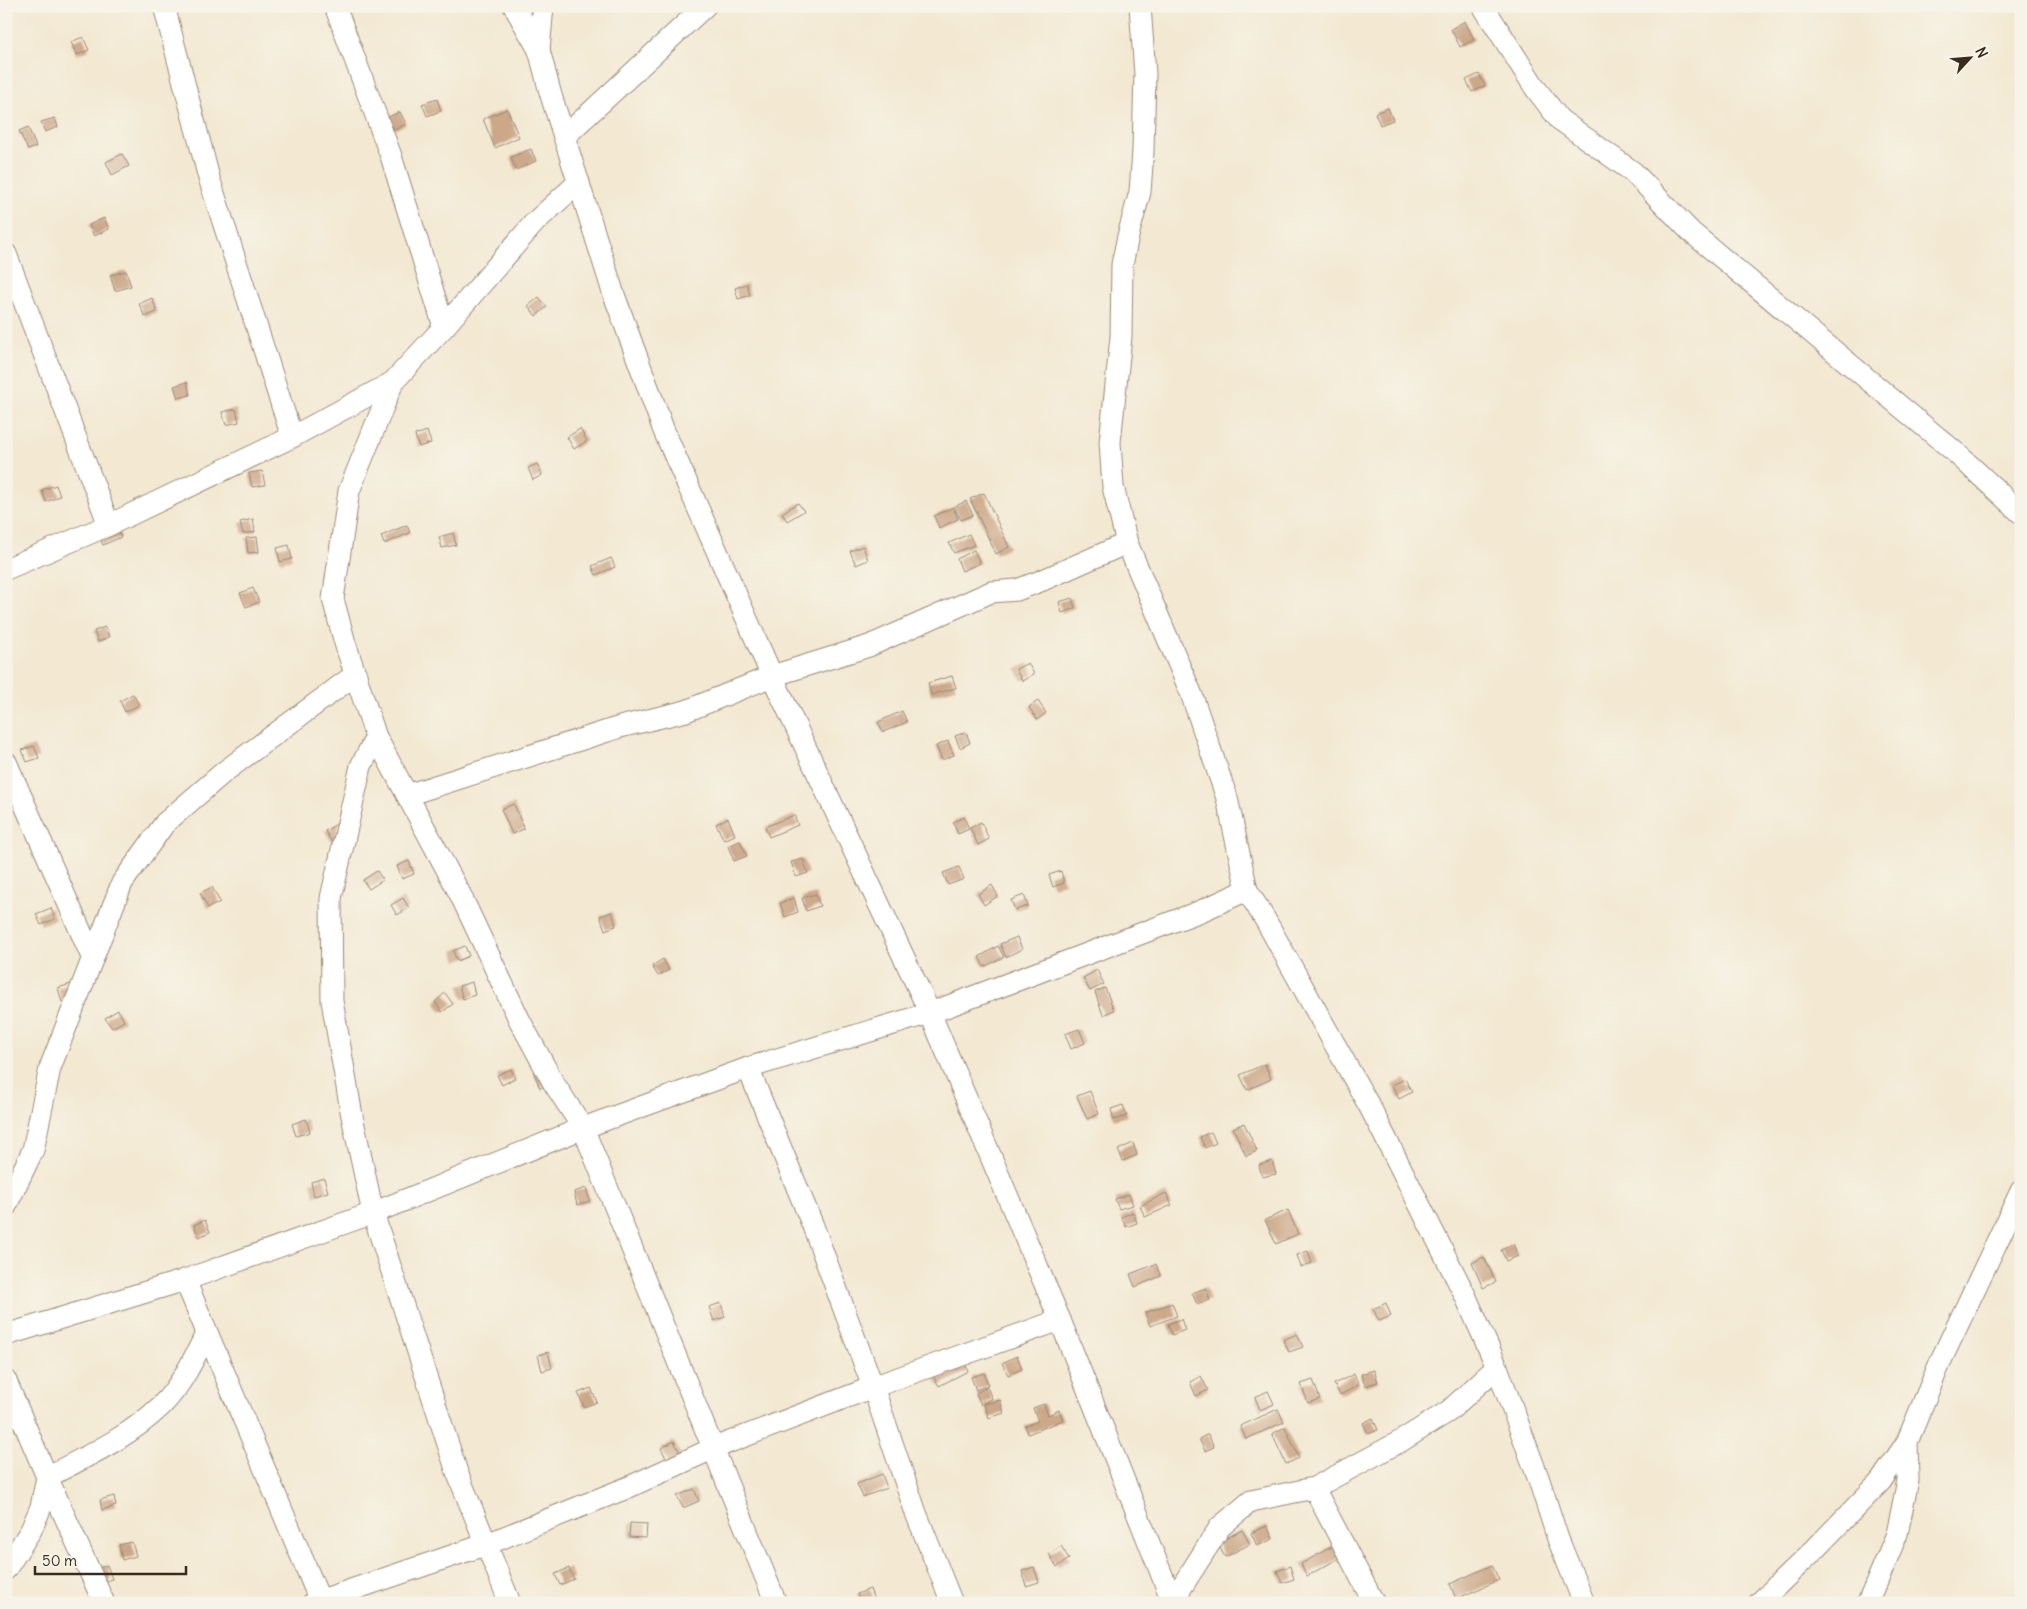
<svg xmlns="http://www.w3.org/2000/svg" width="2027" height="1609" font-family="Delius,sans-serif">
<rect width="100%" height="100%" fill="#f7f3e8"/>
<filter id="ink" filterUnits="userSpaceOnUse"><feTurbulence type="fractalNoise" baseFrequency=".02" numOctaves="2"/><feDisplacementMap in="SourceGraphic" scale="10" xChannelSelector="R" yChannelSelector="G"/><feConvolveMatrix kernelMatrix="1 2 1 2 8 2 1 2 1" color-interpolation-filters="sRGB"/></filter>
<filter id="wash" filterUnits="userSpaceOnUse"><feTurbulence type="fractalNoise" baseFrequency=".0096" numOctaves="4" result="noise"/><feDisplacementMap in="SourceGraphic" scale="20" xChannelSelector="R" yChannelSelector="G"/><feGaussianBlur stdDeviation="1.12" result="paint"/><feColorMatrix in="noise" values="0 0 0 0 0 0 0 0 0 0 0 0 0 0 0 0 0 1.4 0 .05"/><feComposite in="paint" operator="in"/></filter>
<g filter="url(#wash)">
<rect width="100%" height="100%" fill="#f3e8d1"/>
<g id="blocks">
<g fill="#cca788">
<path d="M1465,21L1474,40L1460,47L1451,29Z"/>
<path d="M83,37L89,50L77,55L71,42Z"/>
<path d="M1479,74L1485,86L1472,92L1466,80Z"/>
<path d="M437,99L441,111L427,116L422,104Z"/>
<path d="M1388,108L1393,120L1380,125L1375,113Z"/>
<path d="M507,109L519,137L495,148L483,119Z"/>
<path d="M400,112L406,124L394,130L388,117Z"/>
<path d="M55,118L58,127L45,132L41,122Z"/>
<path d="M28,127L36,147L28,150L19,131Z"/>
<path d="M531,149L536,161L516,170L511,157Z"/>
<path d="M122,154L129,166L112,175L106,162Z"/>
<path d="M104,218L109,229L94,236L89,225Z"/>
<path d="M126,271L131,286L115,291L110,275Z"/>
<path d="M747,284L750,295L738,299L735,288Z"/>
<path d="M539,297L547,307L536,316L528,306Z"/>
<path d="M152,298L157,312L145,317L139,304Z"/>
<path d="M187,382L190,395L178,398L174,386Z"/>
<path d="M236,409L239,422L226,425L222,412Z"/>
<path d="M580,429L587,441L574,449L567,437Z"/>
<path d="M427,431L431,443L419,447L415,435Z"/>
<path d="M537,464L542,475L533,480L528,468Z"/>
<path d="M262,471L265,485L252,487L249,473Z"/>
<path d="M56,485L60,496L46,502L42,490Z"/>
<path d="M984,493L1009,547L996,554L970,499Z"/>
<path d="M966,501L973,515L961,520L954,507Z"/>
<path d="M798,503L804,511L787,521L782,513Z"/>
<path d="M953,507L958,519L939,528L934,516Z"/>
<path d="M253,519L255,532L243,534L240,522Z"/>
<path d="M407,525L410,533L384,544L381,536Z"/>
<path d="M117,527L121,537L103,545L99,535Z"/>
<path d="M453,533L456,545L442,548L439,537Z"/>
<path d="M969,534L974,545L954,553L949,543Z"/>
<path d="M257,537L259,552L248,553L246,538Z"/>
<path d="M289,545L292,559L280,562L277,548Z"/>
<path d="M863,546L868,560L856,565L850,551Z"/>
<path d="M974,550L980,563L962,571L957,559Z"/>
<path d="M611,558L615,567L596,575L592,566Z"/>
<path d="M253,588L259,602L246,607L240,593Z"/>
<path d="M1072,598L1075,608L1062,613L1059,602Z"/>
<path d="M105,627L109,637L98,642L94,631Z"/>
<path d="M1028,663L1034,674L1022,681L1016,669Z"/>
<path d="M952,676L956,688L931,695L928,683Z"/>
<path d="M133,694L139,705L125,712L120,701Z"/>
<path d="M1038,701L1046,713L1037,720L1029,707Z"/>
<path d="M902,711L907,722L883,732L878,722Z"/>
<path d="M966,732L970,743L960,748L955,736Z"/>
<path d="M948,741L954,755L942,760L936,746Z"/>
<path d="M34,746L39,758L27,762L22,750Z"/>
<path d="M514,804L524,829L512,834L501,809Z"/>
<path d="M794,815L798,825L769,837L765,827Z"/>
<path d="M964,817L969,829L958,834L953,822Z"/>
<path d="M728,818L735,835L724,840L716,824Z"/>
<path d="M340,822L333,844L325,831Z"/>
<path d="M981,822L989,839L978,845L970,828Z"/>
<path d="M740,841L747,856L734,861L728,846Z"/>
<path d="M803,859L808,873L796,877L791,862Z"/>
<path d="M409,861L414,874L402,879L397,866Z"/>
<path d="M959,867L964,879L948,885L943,873Z"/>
<path d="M377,871L383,880L369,889L363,880Z"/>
<path d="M1061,871L1064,883L1053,887L1049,875Z"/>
<path d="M992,885L998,896L984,905L978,894Z"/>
<path d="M212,887L220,902L208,908L200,893Z"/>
<path d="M816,894L820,906L806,911L802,898Z"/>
<path d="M1024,895L1028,906L1015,910L1011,900Z"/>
<path d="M403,898L409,908L397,915L391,905Z"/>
<path d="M794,898L798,912L785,917L780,903Z"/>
<path d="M51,908L55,919L41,925L36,914Z"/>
<path d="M612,912L616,926L605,930L600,916Z"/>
<path d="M1017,937L1022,949L1006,957L1000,944Z"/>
<path d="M465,946L469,956L457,961L453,951Z"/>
<path d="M998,946L1004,957L984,967L979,957Z"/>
<path d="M663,959L669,970L658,976L652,966Z"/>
<path d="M1097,970L1104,984L1090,991L1083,978Z"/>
<path d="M472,982L475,995L463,999L459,986Z"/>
<path d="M74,983L78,996L62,1002L58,988Z"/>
<path d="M1105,988L1114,1010L1103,1015L1095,992Z"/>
<path d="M445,993L453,1004L442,1012L435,1002Z"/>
<path d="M118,1010L124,1021L112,1028L105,1018Z"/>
<path d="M1079,1029L1085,1043L1071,1049L1065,1034Z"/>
<path d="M1265,1064L1271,1079L1247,1090L1240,1075Z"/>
<path d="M544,1066L552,1083L540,1088L533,1071Z"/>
<path d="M511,1069L515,1078L502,1085L497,1075Z"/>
<path d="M1405,1079L1412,1092L1399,1099L1392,1085Z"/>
<path d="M1090,1091L1099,1114L1087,1119L1077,1096Z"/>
<path d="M1123,1105L1127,1116L1114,1120L1111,1109Z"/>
<path d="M306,1119L310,1132L296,1136L292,1124Z"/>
<path d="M1244,1123L1257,1151L1246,1156L1233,1128Z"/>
<path d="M1211,1132L1216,1143L1205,1148L1200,1137Z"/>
<path d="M1133,1143L1137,1155L1123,1161L1118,1150Z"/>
<path d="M1272,1161L1276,1174L1262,1177L1259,1165Z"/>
<path d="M324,1178L328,1192L314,1196L311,1182Z"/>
<path d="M586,1188L590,1201L577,1205L574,1192Z"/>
<path d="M1166,1193L1172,1205L1145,1217L1140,1206Z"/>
<path d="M1129,1194L1133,1205L1119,1209L1115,1199Z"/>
<path d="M1288,1210L1298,1234L1276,1244L1265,1220Z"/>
<path d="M1133,1212L1137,1223L1126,1227L1121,1217Z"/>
<path d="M205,1220L210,1232L199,1237L194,1225Z"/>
<path d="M1513,1244L1518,1256L1506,1261L1501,1250Z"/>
<path d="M1308,1251L1312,1263L1301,1267L1297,1255Z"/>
<path d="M1484,1257L1496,1282L1483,1288L1472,1263Z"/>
<path d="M1156,1264L1161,1276L1135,1287L1130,1274Z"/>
<path d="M1206,1288L1210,1300L1197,1304L1192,1293Z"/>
<path d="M721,1303L725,1317L714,1321L709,1307Z"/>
<path d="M1172,1303L1177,1316L1150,1326L1145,1313Z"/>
<path d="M1386,1303L1391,1316L1379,1321L1373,1309Z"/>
<path d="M1181,1319L1185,1330L1172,1335L1168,1324Z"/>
<path d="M1297,1334L1303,1347L1289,1352L1283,1340Z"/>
<path d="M548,1352L552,1368L542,1371L538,1355Z"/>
<path d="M1017,1356L1022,1369L1008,1375L1002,1363Z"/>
<path d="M964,1361L968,1371L939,1386L933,1376Z"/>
<path d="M1374,1370L1378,1382L1365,1386L1361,1374Z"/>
<path d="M984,1373L988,1385L976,1390L971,1377Z"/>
<path d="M1354,1374L1359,1385L1340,1395L1334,1384Z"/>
<path d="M1201,1376L1208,1390L1196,1396L1190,1382Z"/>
<path d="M1313,1380L1320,1399L1308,1403L1301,1384Z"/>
<path d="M987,1387L992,1399L981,1405L976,1393Z"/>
<path d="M591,1388L597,1402L584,1407L578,1393Z"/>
<path d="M1268,1391L1274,1404L1260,1410L1255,1397Z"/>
<path d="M1000,1400L1004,1413L989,1418L984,1404Z"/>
<path d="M1044,1404L1048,1415L1059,1410L1063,1420L1028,1434L1025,1426L1038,1421L1033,1408Z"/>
<path d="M1278,1409L1284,1422L1246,1439L1240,1426Z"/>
<path d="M1373,1418L1378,1430L1368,1434L1363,1423Z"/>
<path d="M1285,1427L1299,1458L1286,1464L1272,1434Z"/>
<path d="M1208,1434L1214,1447L1205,1451L1199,1439Z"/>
<path d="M674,1441L685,1463L672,1470L661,1448Z"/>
<path d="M882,1474L887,1488L863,1497L857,1484Z"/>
<path d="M694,1489L699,1501L683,1508L677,1496Z"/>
<path d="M114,1496L116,1506L102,1510L100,1500Z"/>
<path d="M630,1523L647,1524L646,1538L629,1537Z"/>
<path d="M1267,1526L1273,1539L1257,1546L1251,1533Z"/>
<path d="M1242,1530L1250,1544L1225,1557L1217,1543Z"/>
<path d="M132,1542L136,1556L122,1560L119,1545Z"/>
<path d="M1338,1543L1345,1555L1307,1576L1301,1564Z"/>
<path d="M1061,1546L1069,1559L1057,1567L1049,1554Z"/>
<path d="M107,1565L112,1579L102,1583L96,1569Z"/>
<path d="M1492,1565L1499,1580L1456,1599L1450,1584Z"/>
<path d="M1290,1566L1294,1579L1282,1583L1277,1571Z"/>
<path d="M1034,1567L1039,1582L1026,1586L1022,1571Z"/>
<path d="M569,1568L574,1579L560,1585L555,1574Z"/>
<path d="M870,1589L875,1603H860L857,1594Z"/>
</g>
</g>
</g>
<g filter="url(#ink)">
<use href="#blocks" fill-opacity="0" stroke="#978978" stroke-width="1"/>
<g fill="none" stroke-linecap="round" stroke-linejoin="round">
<defs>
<g id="street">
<path d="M164,6L209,178L292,437"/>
<path d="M335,6L391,156L444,327"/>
<path d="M514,6L539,50"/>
<path d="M543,6L539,50L550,92L613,292L664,431L772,676L930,1013L1060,1320L1173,1603"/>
<path d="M1140,6L1145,74L1143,151L1140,192L1128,236L1122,265L1121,337L1110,442L1113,487L1127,543L1191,693L1227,798L1247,890"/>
<path d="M1483,6L1536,89L1559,119L1633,172L1691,232L1955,452L2021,513"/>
<path d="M564,137L705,6"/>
<path d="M6,254L109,525"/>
<path d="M393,382L349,491L333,599L345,643L376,737L460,894L520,1021L553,1082L583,1128L776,1603"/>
<path d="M6,569L109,525L292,437L393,382L444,327L535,222L579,182"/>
<path d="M376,737L361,766L331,898L332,1001L352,1116L373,1213L457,1472L510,1603"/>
<path d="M6,762L92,957"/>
<path d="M407,795L620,727L686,711L772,676L869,646L991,592L1017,590L1043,580L1127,543"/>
<path d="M748,1068L813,1226L873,1387L916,1513L952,1603"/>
<path d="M6,1206L33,1150L50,1068L122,883L165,823L224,772L356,674"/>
<path d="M185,1280L321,1603"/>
<path d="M6,1335L185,1280L373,1213L583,1128L748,1068L930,1013L1201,911L1247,890L1266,921L1372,1111L1465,1295L1497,1367L1539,1480L1558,1539L1584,1603"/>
<path d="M6,1381L47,1477L104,1603"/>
<path d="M1314,1488L1374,1603"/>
<path d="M6,1569L31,1530L41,1507L47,1477C87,1456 128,1438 161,1406C181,1386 194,1359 206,1334"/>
<path d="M1172,1602L1220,1527L1251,1501L1314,1488L1401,1441L1449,1411L1497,1367"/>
<path d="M313,1603L487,1544L629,1487L714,1448L873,1387L1060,1320"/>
<path d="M1759,1603L1815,1549L1881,1481L1907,1442L1942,1358L2021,1191"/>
<path d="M1868,1603L1897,1534L1908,1480L1907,1442"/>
</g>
</defs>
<use href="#street" stroke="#978978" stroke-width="23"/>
<use href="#street" stroke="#fff" stroke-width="21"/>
</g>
</g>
<rect width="2027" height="1609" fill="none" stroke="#f7f3e8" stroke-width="25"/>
<g transform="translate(1970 58) rotate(64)" stroke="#f7f3e8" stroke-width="4" paint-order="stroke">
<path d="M0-4L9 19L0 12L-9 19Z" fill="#3b2a1e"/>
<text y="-8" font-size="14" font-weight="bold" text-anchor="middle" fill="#3b2a1e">N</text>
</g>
<path d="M35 1566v8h151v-8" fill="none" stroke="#3b2a1e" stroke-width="2.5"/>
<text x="42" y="1566" font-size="15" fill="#3b2a1e" stroke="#f7f3e8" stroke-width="4" paint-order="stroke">50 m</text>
</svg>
